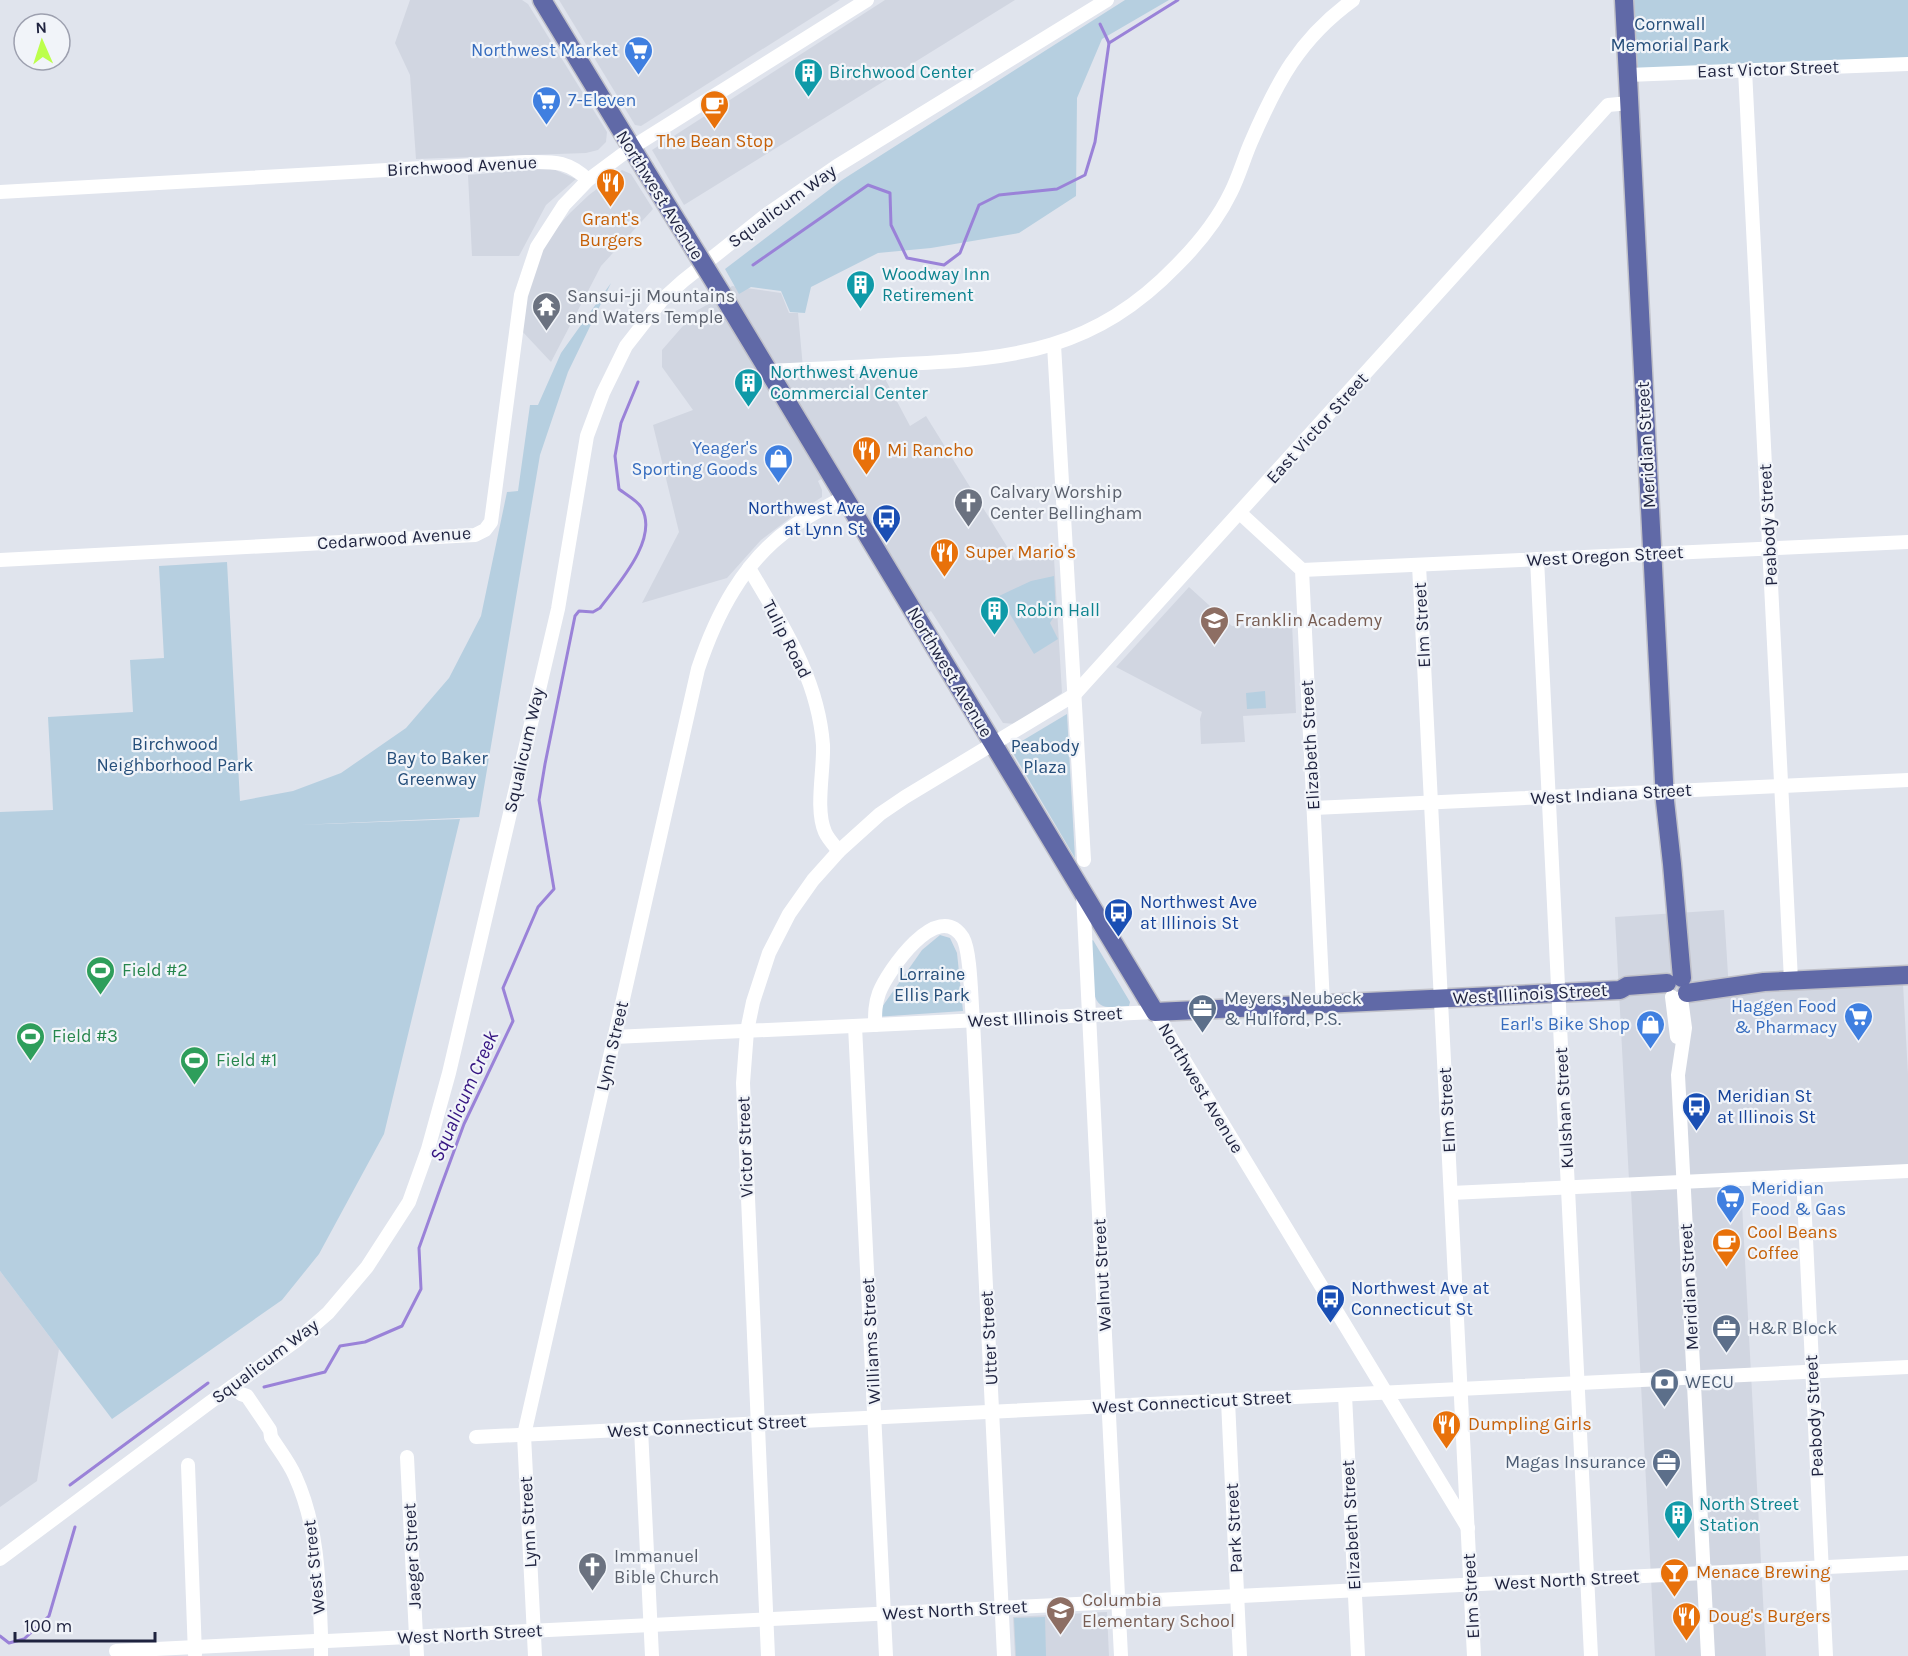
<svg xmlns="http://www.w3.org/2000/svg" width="1908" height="1656" font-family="Karla,sans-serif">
<rect width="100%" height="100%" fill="#e0e4ed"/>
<g fill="#d1d6e1">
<path d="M410,0H522L528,4L607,132L606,142L598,150L586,153L416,159L410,75L395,43Z"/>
<path d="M559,0H840L641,126L635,125Z"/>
<path d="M885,0H1015L684,205L652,150Z"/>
<path d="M551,168L576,179L546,205L519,256H472L468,175Z"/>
<path d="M622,170L631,174L653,209L601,266L551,362L521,330L524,304L540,252L553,232L570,213L589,195Z"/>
<path d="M732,286L781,293L789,313H798L804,379L883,375L910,426L926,416L1016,561L1054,558L1062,693L1016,724L1003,723L931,611L925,615L838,469L818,481L822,490V497L794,515L761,540L727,578L642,603L679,532L653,425L693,410L662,367V350L696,311L712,302Z"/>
<path d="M1189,587L1232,626L1292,623L1296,713L1243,716L1245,742L1201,744L1200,719L1202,712L1116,667Z"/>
<path d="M1724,910L1729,991L1903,984L1908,1074V1167L1629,1180L1615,917Z"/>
<path d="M1741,1185L1766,1656H1655L1631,1191Z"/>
<path d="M0,1271L59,1349L37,1481L0,1507Z"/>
<path d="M1107,1612L1109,1656H1015L1013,1617Z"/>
</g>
<g fill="#b6cfe0">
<path d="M1125,0H1169L1102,39L1077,98L1076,196L1019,233L931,248L878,253L811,287L805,313L790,312L781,291L751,287L739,294L725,269L842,180Z"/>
<path d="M1633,0H1908V58L1638,69Z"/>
<path d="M611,283L568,372L540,455L479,817L299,825L460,819L384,1134L319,1254L282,1300L112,1419L0,1271V812L53,810L48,717L133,712L130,660L164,658L159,566L227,562L240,801L293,791L341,773L406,728L449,678L481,616L507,492L518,491L530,405H538L561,353Z"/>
<path d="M1054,576L1056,613L1050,623L1058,639L1034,654L999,596L1031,581Z"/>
<path d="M1265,691L1266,708L1247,709L1246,693Z"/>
<path d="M1067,714L1075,858L1010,748Z"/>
<path d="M940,935L950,938L957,953L963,1011L875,1017L922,950Z"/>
<path d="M1093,940L1130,1002L1129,1006C1121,1006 1107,1009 1101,1005C1088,997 1092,955 1091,941Z"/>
<path d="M1045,1617L1046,1656H1016L1014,1618Z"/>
</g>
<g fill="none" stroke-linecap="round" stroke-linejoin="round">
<g stroke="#9a82d8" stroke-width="3">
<path d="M1100,24L1109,43"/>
<path d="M753,265L868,185L890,193L891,225L907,258L944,265L960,253L979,205L999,195L1057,189L1085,175L1095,142L1109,43L1178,0"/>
<path d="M264,1387L325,1372L340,1346L365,1342L402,1326L421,1289L419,1248L440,1189L464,1124L513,1021L503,988L538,907L554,889L539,800L545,764L575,616L579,611L593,612L600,608C618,584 660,538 641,507C637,500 625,494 619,489L615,456L621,423L638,382"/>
<path d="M70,1485L208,1383"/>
<path d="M0,1636L9,1643L24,1639L49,1616L75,1527"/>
</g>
<defs>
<g id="major">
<path d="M542,0L644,168"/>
<path d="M1624,0L1665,801L1672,864L1682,978"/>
<path d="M725,299L1155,1012L1620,990L1627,986L1667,983"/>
<path d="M1687,993L1764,982L1908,975"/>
</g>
</defs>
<use href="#major" stroke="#c0c1c9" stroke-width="21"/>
<g stroke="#fff" stroke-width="14">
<path d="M1745,70L1791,980"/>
<path d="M1628,75L1908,64"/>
<path d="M0,192L526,162C553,162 567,160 588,180"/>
<path d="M1054,345L1084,860"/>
<path d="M768,371C814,369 859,367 904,364C1016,359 1095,350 1177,265C1198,244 1218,219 1231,192C1239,176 1244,158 1251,142C1277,82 1299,39 1353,0"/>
<path d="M1240,513L1302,570L1323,1004"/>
<path d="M1537,559L1591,1656"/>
<path d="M0,560L475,535L485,530L491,522L521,295L537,247L564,205L588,180L631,148L867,0"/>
<path d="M1419,565L1474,1656"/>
<path d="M749,568C782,625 818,677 823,745C824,771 815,809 825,832C828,839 834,845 839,851"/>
<path d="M1302,570L1908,542"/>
<path d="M1314,808L1908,780"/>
<path d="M1083,894L1121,1656"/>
<path d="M1672,997L1677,1037"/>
<path d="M1681,998L1685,1028L1678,1075L1708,1656"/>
<path d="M875,1025C875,1013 875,1004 879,993C887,972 938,897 963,938C971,952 971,1002 973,1020L1004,1656"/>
<path d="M855,1026L886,1656"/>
<path d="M614,1037L1155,1012L1468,1528"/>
<path d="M1803,1176L1826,1656"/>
<path d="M1451,1193L1908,1171"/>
<path d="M241,1394L247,1396L270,1430L271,1437C279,1450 289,1462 295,1476C318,1526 319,1581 321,1635"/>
<path d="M1345,1395L1358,1656"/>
<path d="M1228,1401L1240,1656"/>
<path d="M641,1429L652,1656"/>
<path d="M476,1437L1908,1367"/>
<path d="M407,1457L417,1656"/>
<path d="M188,1465L195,1654"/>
<path d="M0,1559L209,1403L297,1340L328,1313L367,1267L409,1202L428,1149L449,1073L558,609L587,436L603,393L626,346L662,300L683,281L766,215L837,166L1107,0"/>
<path d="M327,1641L1908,1563"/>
<path d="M321,1647V1656"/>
<path d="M116,1651L315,1641"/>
<path d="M535,1656L524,1435L698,669C716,615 743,561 792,527C808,516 827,506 844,497"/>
<path d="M768,1656L743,1083L747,1031L753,1002L769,953L789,914L813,880L839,851L880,814L905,797L1074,695L1608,105L1629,103"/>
</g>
<use href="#major" stroke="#6069a7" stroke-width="18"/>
<defs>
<path id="major-bridge" d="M644,168L725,299"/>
</defs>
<use href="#major-bridge" stroke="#c0c1c9" stroke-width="21" stroke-linecap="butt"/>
<use href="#major-bridge" stroke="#6069a7" stroke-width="18"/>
</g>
<defs>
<symbol id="supermarket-pin" viewBox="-11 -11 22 30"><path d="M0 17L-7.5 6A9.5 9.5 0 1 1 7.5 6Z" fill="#3f7fe0" stroke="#f1f4f9"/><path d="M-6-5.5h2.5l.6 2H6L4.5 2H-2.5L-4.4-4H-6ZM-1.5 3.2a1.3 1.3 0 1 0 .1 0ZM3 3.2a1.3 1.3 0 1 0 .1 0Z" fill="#fff"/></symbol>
<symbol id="building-pin" viewBox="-11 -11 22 30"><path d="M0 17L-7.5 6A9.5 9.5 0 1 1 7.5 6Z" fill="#0f9aa8" stroke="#f1f4f9"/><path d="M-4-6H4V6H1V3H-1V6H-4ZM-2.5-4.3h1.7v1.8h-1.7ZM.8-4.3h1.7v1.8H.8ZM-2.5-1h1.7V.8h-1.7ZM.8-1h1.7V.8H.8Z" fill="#fff"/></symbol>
<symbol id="cafe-pin" viewBox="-11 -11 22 30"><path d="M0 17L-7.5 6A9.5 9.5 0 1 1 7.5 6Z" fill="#e8710a" stroke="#f1f4f9"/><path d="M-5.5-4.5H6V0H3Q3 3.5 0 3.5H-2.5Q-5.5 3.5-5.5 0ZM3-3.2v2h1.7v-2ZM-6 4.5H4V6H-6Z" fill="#fff"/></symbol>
<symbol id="restaurant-pin" viewBox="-11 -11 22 30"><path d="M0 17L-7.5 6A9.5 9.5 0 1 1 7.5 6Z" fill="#e8710a" stroke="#f1f4f9"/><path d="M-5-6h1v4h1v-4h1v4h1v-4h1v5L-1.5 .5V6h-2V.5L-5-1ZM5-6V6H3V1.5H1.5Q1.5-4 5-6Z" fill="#fff"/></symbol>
<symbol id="temple-pin" viewBox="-11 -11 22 30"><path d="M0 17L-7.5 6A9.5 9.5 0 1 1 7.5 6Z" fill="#6b7280" stroke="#f1f4f9"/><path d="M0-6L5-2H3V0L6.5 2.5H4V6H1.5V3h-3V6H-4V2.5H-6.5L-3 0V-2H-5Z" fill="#fff"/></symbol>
<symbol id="shop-pin" viewBox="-11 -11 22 30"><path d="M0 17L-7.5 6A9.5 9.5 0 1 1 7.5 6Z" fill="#3f7fe0" stroke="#f1f4f9"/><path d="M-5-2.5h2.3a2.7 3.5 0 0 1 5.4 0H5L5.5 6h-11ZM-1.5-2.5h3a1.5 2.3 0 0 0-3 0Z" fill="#fff"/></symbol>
<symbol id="church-pin" viewBox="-11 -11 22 30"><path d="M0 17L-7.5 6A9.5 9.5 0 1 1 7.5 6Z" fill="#6b7280" stroke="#f1f4f9"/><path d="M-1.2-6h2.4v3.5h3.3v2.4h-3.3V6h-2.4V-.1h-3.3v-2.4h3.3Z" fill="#fff"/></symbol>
<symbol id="bus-pin" viewBox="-11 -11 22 30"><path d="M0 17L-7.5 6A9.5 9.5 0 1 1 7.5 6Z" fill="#1a4fb4" stroke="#f1f4f9"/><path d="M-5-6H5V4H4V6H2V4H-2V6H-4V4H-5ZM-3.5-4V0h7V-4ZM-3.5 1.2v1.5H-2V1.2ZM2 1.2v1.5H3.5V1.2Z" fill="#fff"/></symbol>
<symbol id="school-pin" viewBox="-11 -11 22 30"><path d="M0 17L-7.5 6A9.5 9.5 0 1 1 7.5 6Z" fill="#8d6e63" stroke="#f1f4f9"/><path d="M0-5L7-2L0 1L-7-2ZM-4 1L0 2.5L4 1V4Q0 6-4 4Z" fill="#fff"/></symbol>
<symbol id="stadium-pin" viewBox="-11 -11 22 30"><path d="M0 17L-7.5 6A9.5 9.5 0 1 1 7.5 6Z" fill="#2e9e5b" stroke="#f1f4f9"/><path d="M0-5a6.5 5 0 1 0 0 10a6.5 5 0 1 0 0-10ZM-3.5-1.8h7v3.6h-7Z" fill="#fff"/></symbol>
<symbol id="office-pin" viewBox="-11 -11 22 30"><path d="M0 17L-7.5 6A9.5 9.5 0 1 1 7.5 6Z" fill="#5c6f8a" stroke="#f1f4f9"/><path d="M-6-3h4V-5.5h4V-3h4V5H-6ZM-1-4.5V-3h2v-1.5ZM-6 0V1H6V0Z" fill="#fff"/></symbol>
<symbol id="bank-pin" viewBox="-11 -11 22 30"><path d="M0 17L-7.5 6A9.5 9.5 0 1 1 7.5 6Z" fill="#5c6f8a" stroke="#f1f4f9"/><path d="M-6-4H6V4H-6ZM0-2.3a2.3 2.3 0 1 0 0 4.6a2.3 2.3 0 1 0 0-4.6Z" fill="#fff"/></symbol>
<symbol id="bar-pin" viewBox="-11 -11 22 30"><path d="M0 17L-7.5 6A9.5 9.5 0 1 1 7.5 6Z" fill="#e8710a" stroke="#f1f4f9"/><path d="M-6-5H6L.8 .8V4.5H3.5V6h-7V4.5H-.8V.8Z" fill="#fff"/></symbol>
</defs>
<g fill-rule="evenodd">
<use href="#supermarket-pin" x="622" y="34" width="33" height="45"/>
<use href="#building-pin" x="792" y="56" width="33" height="45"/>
<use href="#supermarket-pin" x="530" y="84" width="33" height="45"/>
<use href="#cafe-pin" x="698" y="88" width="33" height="45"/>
<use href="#restaurant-pin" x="594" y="166" width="33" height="45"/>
<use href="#building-pin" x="844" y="268" width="33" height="45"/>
<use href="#temple-pin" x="530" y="290" width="33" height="45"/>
<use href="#building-pin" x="732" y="366" width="33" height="45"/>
<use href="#restaurant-pin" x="850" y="434" width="33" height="45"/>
<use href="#shop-pin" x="762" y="442" width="33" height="45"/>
<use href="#church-pin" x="952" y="486" width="33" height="45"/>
<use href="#bus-pin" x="870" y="502" width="33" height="45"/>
<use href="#restaurant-pin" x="928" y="536" width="33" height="45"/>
<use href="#building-pin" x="978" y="594" width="33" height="45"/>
<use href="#school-pin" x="1198" y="604" width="33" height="45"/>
<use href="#bus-pin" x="1102" y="896" width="33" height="45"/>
<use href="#stadium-pin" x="84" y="954" width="33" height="45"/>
<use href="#office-pin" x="1186" y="992" width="33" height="45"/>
<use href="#supermarket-pin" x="1842" y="1000" width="33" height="45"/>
<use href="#shop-pin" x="1634" y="1008" width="33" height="45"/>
<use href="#stadium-pin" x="14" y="1020" width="33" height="45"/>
<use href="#stadium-pin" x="178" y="1044" width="33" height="45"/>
<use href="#bus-pin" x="1680" y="1090" width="33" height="45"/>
<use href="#supermarket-pin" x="1714" y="1182" width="33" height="45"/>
<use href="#cafe-pin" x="1710" y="1226" width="33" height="45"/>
<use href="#bus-pin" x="1314" y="1282" width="33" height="45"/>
<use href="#office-pin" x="1710" y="1312" width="33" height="45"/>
<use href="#bank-pin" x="1648" y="1366" width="33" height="45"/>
<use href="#restaurant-pin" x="1430" y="1408" width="33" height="45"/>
<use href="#office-pin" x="1650" y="1446" width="33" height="45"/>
<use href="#building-pin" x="1662" y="1498" width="33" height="45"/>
<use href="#church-pin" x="576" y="1550" width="33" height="45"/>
<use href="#bar-pin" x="1658" y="1556" width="33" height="45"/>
<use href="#school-pin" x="1044" y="1594" width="33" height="45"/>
<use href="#restaurant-pin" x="1670" y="1600" width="33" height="45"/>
</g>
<g text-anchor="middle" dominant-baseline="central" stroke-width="4.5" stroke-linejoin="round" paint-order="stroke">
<g font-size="18" fill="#254e7a" stroke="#f1f4f9">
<text x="1670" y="24">Cornwall<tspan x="1670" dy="21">Memorial Park</tspan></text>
<text x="175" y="744">Birchwood<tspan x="175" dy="21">Neighborhood Park</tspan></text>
<text x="1045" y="746">Peabody<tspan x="1045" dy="21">Plaza</tspan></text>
<text x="437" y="758">Bay to Baker<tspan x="437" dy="21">Greenway</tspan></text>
<text x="932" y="974">Lorraine<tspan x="932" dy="21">Ellis Park</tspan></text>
</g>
<g font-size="18" fill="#366cbe" stroke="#f1f4f9" text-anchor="end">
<text x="618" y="50">Northwest Market</text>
<text x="568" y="100" text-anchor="start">7-Eleven</text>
<text x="758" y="448">Yeager's<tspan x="758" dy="21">Sporting Goods</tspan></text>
<text x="1837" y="1006">Haggen Food<tspan x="1837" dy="21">&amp; Pharmacy</tspan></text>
<text x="1630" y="1024">Earl's Bike Shop</text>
<text x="1751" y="1188" text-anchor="start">Meridian<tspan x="1751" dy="21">Food &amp; Gas</tspan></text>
</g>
<g font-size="18" fill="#1f233f" stroke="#f1f4f9">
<text transform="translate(1768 69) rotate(-2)">East Victor Street</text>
<text transform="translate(462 166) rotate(-3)">Birchwood Avenue</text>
<text transform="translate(660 195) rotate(58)">Northwest Avenue</text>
<text transform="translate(782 206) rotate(-36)">Squalicum Way</text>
<text transform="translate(1317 428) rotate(-48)">East Victor Street</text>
<text transform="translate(1646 445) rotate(-93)">Meridian Street</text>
<text transform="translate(1768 525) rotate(-93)">Peabody Street</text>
<text transform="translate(394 538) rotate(-4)">Cedarwood Avenue</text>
<text transform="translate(1605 556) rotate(-3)">West Oregon Street</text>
<text transform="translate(1422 625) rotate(-93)">Elm Street</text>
<text transform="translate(787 639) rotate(63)">Tulip Road</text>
<text transform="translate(950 672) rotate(59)">Northwest Avenue</text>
<text transform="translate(1310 745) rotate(-93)">Elizabeth Street</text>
<text transform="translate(524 750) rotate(-77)">Squalicum Way</text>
<text transform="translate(1611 794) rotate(-3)">West Indiana Street</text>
<text transform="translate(1530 994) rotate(-3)">West Illinois Street</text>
<text transform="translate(1045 1017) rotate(-3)">West Illinois Street</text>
<text transform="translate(612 1046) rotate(-77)">Lynn Street</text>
<text transform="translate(1201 1088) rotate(59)">Northwest Avenue</text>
<text transform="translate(1564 1108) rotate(-93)">Kulshan Street</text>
<text transform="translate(1447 1110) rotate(-93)">Elm Street</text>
<text transform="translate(745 1147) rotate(-92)">Victor Street</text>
<text transform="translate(1102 1275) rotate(-93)">Walnut Street</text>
<text transform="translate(1689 1287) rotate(-93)">Meridian Street</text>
<text transform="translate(989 1338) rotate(-93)">Utter Street</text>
<text transform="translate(871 1341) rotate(-93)">Williams Street</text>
<text transform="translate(265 1361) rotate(-37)">Squalicum Way</text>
<text transform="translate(1192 1402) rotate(-3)">West Connecticut Street</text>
<text transform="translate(1814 1416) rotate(-93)">Peabody Street</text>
<text transform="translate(707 1426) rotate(-3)">West Connecticut Street</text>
<text transform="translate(528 1522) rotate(-93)">Lynn Street</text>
<text transform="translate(1351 1525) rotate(-93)">Elizabeth Street</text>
<text transform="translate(1234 1528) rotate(-93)">Park Street</text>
<text transform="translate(412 1556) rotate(-93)">Jaeger Street</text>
<text transform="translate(314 1567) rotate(-96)">West Street</text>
<text transform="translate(1567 1580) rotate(-3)">West North Street</text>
<text transform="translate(1471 1596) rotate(-93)">Elm Street</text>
<text transform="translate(955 1610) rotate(-3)">West North Street</text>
<text transform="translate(470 1634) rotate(-3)">West North Street</text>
</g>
<g font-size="18" fill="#0d838f" stroke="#f1f4f9" text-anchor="start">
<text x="829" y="72">Birchwood Center</text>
<text x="882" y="274">Woodway Inn<tspan x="882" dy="21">Retirement</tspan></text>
<text x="770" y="372">Northwest Avenue<tspan x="770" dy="21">Commercial Center</tspan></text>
<text x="1016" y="610">Robin Hall</text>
<text x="1699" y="1504">North Street<tspan x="1699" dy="21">Station</tspan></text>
</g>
<g font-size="18" fill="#c56008" stroke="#f1f4f9" text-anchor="start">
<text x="715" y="141" text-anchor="middle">The Bean Stop</text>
<text x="611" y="219" text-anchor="middle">Grant's<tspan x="611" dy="21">Burgers</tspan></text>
<text x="887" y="450">Mi Rancho</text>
<text x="965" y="552">Super Mario's</text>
<text x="1747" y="1232">Cool Beans<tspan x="1747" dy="21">Coffee</tspan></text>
<text x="1468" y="1424">Dumpling Girls</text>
<text x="1696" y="1572">Menace Brewing</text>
<text x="1708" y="1616">Doug's Burgers</text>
</g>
<g font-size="18" fill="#5b616d" stroke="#f1f4f9" text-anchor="start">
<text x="567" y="296">Sansui-ji Mountains<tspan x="567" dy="21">and Waters Temple</tspan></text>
<text x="990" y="492">Calvary Worship<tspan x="990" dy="21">Center Bellingham</tspan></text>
<text x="614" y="1556">Immanuel<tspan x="614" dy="21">Bible Church</tspan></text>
</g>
<g font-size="18" fill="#164399" stroke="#f1f4f9" text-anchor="start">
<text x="865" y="508" text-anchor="end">Northwest Ave<tspan x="865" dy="21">at Lynn St</tspan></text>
<text x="1140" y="902">Northwest Ave<tspan x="1140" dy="21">at Illinois St</tspan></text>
<text x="1717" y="1096">Meridian St<tspan x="1717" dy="21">at Illinois St</tspan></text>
<text x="1351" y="1288">Northwest Ave at<tspan x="1351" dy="21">Connecticut St</tspan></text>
</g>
<g font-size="18" fill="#785e54" stroke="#f1f4f9" text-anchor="start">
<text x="1235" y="620">Franklin Academy</text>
<text x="1082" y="1600">Columbia<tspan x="1082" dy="21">Elementary School</tspan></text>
</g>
<g font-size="18" fill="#27864d" stroke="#f1f4f9" text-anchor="start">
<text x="122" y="970">Field #2</text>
<text x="52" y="1036">Field #3</text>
<text x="216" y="1060">Field #1</text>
</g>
<g font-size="18" fill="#4e5e75" stroke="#f1f4f9" text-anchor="start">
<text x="1224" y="998">Meyers, Neubeck<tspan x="1224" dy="21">&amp; Hulford, P.S.</tspan></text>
<text x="1748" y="1328">H&amp;R Block</text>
<text x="1685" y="1382">WECU</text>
<text x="1646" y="1462" text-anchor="end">Magas Insurance</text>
</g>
<g font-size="20" font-style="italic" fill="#341381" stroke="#f1f4f9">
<text transform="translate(464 1096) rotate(-66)">Squalicum Creek</text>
</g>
</g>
<g transform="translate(42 42) rotate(357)"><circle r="28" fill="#f1f4f9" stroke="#9da0af" stroke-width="1.5"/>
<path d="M0-4.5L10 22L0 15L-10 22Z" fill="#bcff4b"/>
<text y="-9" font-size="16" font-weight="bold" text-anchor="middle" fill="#1f233f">N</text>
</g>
<path d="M15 1632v9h140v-9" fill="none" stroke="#1f233f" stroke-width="3"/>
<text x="24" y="1632" font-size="18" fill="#1f233f" stroke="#f1f4f9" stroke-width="4.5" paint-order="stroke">100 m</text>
</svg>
